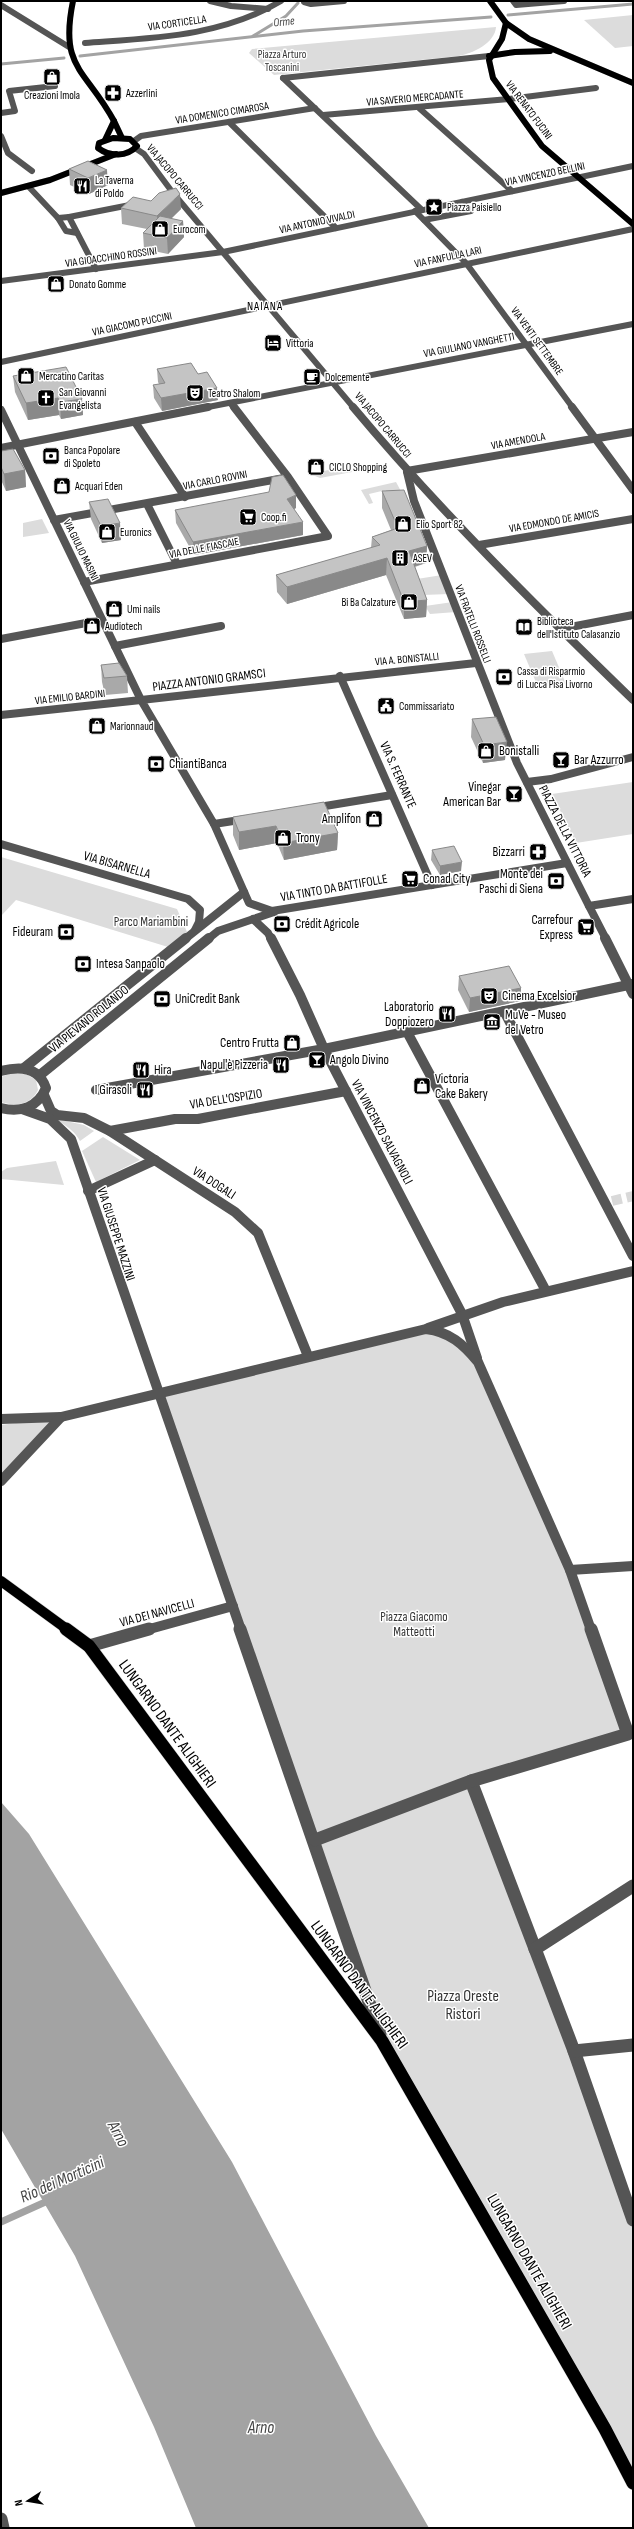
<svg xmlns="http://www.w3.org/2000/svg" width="634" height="2529" font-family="'Sofia Sans Condensed',sans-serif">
<rect width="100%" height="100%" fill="#fff"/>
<g fill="#dcdcdc">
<path d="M633,15V46L615,48L584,20Z"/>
<path d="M496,27C495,43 473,53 459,56L274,75L249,53L252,49Z"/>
<path d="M347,466L352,472L320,478L310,474Z"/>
<path d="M396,482L403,495L387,494L386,490L369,494L373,503L369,504L361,490Z"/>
<path d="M42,519L49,533L23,537V523Z"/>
<path d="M442,575L449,594L423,595L417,579Z"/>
<path d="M453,602L456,612L430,614L425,606Z"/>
<path d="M552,651L566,684L538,687L524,654Z"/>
<path d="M633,782V834L576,843L552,794Z"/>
<path d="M1,857L177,909L187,932L168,947L16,900L1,916Z"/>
<path d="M12,1073L26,1074L36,1080L38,1090C31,1105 15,1107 1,1102V1077Z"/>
<path d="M44,1109L57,1119L84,1125L94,1131L80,1141C70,1123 55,1123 44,1109Z"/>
<path d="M103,1137L140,1160L96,1182L82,1151Z"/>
<path d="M56,1161L64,1185L1,1179V1172L7,1168Z"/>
<path d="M443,1330L478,1362L550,1524L628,1734L471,1781L633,2220V2483L382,2041L157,1392Z"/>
<path d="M61,1417L1,1481V1425Z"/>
</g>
<path fill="#a3a3a3" d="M1,1802L29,1834L232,2162L376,2436L429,2528H196L154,2427L75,2256L1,2129Z"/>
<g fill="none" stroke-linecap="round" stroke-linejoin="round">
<g stroke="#a3a3a3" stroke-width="3">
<path d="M508,15L633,4"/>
<path d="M253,36L286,16L298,3"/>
<path d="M80,56L303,31L491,17"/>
<path d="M1,64L64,58"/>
</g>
<path stroke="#a3a3a3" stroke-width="7" d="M1,2222L52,2199"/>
<path stroke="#d9d9d9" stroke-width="10" stroke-dasharray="10 5" stroke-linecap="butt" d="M612,1201L633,1196"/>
<defs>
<g id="major-far2">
<path d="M73,1C59,69 86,69 114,121"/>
<path d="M490,1L506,23L529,39L633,83"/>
<path d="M506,23L502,39L489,60L493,78L542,146L633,224"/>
<path d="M489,56L515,52L550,51"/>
<path d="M113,138L130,139L137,146C127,157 110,157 98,148L99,143Z"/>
<path d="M105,140L114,121L122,138"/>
<path d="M1,193L50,180L116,154"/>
</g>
<path id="major-far1" d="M1,1581L68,1630"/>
<path id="major" d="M66,1629L89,1646L382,2041L605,2429L633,2483"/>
</defs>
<use href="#major-far2" stroke="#dbdbdb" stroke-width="6"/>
<use href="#major-far1" stroke="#dbdbdb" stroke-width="11"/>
<use href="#major" stroke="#dbdbdb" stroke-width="14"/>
<g stroke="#555" stroke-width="6">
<path d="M210,1L231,6L268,9"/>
<path d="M513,1L516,5L564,1"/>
<path d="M304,2L311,4L344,1"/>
<path d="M1,5L69,47"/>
<path d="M85,43C153,38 221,37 281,1"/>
<path d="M283,78L489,56"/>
<path d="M283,78L422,210"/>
<path d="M419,108L512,191"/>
<path d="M1,113L15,111L9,91L55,86"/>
<path d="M323,115L509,99L596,88"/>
<path d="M229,122L336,228"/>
<path d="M1,136L8,153L32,171"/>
<path d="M134,141L141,136L315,108"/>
<path d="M135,148L144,154L173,193L354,408"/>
<path d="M29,187L58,218L69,217L96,269"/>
<path d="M415,211L466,263L573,408"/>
<path d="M69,217L135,204"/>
<path d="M58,218L66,231L77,233"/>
<path d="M424,220L471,211L462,202"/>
<path d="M1,281L223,252L633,166"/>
<path d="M1,362L633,229"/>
<path d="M231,404L234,408"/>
<path d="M203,408L633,324"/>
</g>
<g stroke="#555" stroke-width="8">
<path d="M353,407C440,511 536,606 633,700"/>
<path d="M572,407L633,490"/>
<path d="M1,410L141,700L1,715"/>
<path d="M135,422L185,497"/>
<path d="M1,448L208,407"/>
<path d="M407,471L633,432"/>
<path d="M407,472L414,501L517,763L589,906L633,899"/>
<path d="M147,504L177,564"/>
<path d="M54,520L284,478"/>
<path d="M479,545L633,519"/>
<path d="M84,582L328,536L288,477L234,407"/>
<path d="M560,629L633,615"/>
<path d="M1,639L102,620"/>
<path d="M115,646L221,626"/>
<path d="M340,676L432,885"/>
<path d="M527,782L551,779L633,757"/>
<path d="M313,808L392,795"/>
<path d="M246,819L214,824L141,700L476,663"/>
<path d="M214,824L249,903L272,911L567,863"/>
<path d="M1,844L188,899L200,910L199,922L195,930"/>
<path d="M589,906L606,939"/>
<path d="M253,919L268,933L271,939"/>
<path d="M185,939L244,892"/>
<path d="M208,939L218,931L274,912"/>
</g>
<g stroke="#555" stroke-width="10">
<path d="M271,938L300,995L324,1049L462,1314L477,1358"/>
<path d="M605,938L633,994"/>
<path d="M504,1011L633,1256"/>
<path d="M406,1030L546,1291"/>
<path d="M24,1068L186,938"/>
<path d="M1,1071C20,1066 39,1067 46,1088C38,1107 21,1113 1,1108"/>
<path d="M40,1075L209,938"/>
<path d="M96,1090L324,1049L633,984"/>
<path d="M44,1095L51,1111L57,1115L84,1118L110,1131L235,1212L258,1233L308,1356"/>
<path d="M22,1109L50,1119L71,1139L241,1630"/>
<path d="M110,1131L175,1119H198L346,1091"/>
<path d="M88,1191L155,1160"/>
<path d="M428,1328L503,1302L633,1271"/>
<path d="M1,1419L61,1417L426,1329C450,1332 463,1344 478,1362L570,1570L591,1630"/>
<path d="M1,1481L61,1417"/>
<path d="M570,1570L633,1566"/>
<path d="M146,1630L233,1606"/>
</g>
<g stroke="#555" stroke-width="13">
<path d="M240,1629L380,2034"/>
<path d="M89,1646L149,1629"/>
<path d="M471,1781L574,2051L633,2220"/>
<path d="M315,1840L471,1781L628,1734L591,1629"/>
<path d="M535,1949L633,1886"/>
<path d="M574,2051L633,2045"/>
<path d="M1,2519L3,2528"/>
</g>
<use href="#major-far2" stroke="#000" stroke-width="6"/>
<use href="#major-far1" stroke="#000" stroke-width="10"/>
<use href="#major" stroke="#000" stroke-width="13"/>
</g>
<g fill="#a9a9a9">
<path d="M69,169L108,185L89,194L70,185Z"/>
<path d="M121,208L181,209L171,219L183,221L184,237L168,254L144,249L143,233L147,229L122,224Z"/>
<path d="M157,369L198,374L218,400L162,411L154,398L153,385L159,384L158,382Z"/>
<path d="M13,376L82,399L83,415L61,419L59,415L28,420L15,392Z"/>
<path d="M1,451L25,470L26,487L6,491L1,480Z"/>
<path d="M382,491L427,546L426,563L415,567L427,600L426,617L404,619L386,575L287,604L277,592L276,575L371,548L372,537L391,530L382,508Z"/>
<path d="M89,502L121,540L102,543L91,519Z"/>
<path d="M296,508L294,509L303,535L194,555L176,523L175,510Z"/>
<path d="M101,665L127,676L128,693L105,695L102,682Z"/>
<path d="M472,719L505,760L483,763L471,737Z"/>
<path d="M233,817L338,833L337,850L284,860L277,843L239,850L233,835Z"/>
<path d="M432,850L461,871L440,875L431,860Z"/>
<path d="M459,976L521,988L520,1001L469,1012L458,990Z"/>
</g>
<g fill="#898989">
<path d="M107,170L108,185L89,194L88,178Z"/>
<path d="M180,194L181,209L158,231L157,216Z"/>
<path d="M183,221L184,237L168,254L167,238Z"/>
<path d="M217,388L218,400L162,411L161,398Z"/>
<path d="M58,398L59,415L28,420L26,403Z"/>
<path d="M82,399L83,415L61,419L60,402Z"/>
<path d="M25,470L26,487L6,491L4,474Z"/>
<path d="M296,495V508L288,512L287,499Z"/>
<path d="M303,522V535L194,555L193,542Z"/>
<path d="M120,523L121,540L102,543L101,526Z"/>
<path d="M427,546L426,563L408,568L409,551Z"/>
<path d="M387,558L386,575L287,604V587Z"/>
<path d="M427,600L426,617L404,619V602Z"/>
<path d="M507,742L505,760L483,763L484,745Z"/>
<path d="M276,826L277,843L239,850V832Z"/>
<path d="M338,833L337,850L284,860L283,843Z"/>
<path d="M462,862L461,871L440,875V866Z"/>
<path d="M521,988L520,1001L469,1012L470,998Z"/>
</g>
<g fill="#c4c4c4" stroke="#898989">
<path d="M88,161L107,170L88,178L69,169Z"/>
<path d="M176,188L180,194L157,216L121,208L133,197L151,201L159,193Z"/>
<path d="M160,216L183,221L167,238L143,233Z"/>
<path d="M191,363L198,374L207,372L217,388L161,398L153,385L165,383L157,369Z"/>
<path d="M66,367L82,399L60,402L58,398L26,403L13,376Z"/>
<path d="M13,449L25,470L4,474L1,467V451Z"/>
<path d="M283,475L296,495L287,499L303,522L193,542L175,510L269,492L272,477Z"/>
<path d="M404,490L427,546L409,551L427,600L404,602L387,558L287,587L276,575L380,545L372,537L398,528L382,491Z"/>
<path d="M108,499L120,523L101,526L89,502Z"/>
<path d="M119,663L127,676L104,678L101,665Z"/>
<path d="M496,717L507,742L484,745L472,719Z"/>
<path d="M324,802L338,833L283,843L276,826L239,832L233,817Z"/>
<path d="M454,846L462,862L440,866L432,850Z"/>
<path d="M509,966L521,988L470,998L459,976Z"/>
</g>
<defs>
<symbol id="shop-square" viewBox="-11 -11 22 22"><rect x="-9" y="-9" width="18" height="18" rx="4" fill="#000" stroke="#fff"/><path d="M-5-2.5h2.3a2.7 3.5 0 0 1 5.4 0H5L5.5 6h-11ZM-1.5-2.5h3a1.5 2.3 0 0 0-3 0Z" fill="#fff"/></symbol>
<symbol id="pharmacy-square" viewBox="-11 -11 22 22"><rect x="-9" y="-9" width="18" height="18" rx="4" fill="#000" stroke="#fff"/><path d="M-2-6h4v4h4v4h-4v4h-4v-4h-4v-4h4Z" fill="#fff"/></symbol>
<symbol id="restaurant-square" viewBox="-11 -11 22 22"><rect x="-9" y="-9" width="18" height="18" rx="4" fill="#000" stroke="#fff"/><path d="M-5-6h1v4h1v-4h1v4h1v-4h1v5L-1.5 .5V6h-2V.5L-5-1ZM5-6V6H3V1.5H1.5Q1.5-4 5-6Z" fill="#fff"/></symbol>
<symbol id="sight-square" viewBox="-11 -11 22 22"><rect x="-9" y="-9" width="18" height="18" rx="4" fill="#000" stroke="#fff"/><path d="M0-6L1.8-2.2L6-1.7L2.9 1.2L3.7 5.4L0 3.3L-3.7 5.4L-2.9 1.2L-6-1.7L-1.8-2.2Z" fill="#fff"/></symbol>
<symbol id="hotel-square" viewBox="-11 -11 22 22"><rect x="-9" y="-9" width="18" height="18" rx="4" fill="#000" stroke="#fff"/><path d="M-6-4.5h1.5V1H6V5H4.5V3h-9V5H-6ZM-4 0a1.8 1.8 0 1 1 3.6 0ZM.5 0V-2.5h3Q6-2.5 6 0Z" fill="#fff"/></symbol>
<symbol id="cafe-square" viewBox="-11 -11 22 22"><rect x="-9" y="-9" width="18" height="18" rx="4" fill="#000" stroke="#fff"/><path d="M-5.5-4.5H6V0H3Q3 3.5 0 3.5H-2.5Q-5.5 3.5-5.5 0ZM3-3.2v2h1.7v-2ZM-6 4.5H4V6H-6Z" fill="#fff"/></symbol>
<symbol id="theatre-square" viewBox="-11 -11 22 22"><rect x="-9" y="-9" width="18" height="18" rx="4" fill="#000" stroke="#fff"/><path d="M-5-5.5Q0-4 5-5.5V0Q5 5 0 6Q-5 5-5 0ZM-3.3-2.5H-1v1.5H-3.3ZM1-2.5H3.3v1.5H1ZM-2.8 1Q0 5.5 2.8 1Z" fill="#fff"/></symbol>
<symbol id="church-square" viewBox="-11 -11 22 22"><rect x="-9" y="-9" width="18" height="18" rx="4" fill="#000" stroke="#fff"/><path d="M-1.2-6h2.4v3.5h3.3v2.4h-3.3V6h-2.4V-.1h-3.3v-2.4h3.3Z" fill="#fff"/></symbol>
<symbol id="bank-square" viewBox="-11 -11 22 22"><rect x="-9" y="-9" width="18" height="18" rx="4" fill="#000" stroke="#fff"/><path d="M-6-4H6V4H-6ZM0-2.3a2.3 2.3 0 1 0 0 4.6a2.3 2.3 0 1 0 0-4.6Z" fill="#fff"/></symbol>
<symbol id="supermarket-square" viewBox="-11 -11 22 22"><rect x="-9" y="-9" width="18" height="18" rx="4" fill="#000" stroke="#fff"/><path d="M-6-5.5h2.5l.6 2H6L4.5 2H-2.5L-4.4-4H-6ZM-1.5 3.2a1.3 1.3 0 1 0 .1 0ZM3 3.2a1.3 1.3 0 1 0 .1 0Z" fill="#fff"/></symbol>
<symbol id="building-square" viewBox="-11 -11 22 22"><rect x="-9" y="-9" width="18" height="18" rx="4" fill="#000" stroke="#fff"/><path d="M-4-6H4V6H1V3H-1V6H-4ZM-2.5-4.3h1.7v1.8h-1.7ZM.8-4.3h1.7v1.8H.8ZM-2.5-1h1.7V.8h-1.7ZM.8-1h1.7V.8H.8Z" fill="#fff"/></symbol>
<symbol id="library-square" viewBox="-11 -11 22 22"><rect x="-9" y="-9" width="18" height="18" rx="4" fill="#000" stroke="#fff"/><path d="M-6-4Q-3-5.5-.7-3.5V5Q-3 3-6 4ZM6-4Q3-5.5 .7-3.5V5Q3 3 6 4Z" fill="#fff"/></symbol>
<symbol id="civic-square" viewBox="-11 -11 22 22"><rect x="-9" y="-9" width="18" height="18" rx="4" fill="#000" stroke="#fff"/><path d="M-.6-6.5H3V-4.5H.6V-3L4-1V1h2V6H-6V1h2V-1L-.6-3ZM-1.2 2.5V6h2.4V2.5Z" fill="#fff"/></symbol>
<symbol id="bar-square" viewBox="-11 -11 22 22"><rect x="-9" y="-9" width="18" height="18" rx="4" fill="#000" stroke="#fff"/><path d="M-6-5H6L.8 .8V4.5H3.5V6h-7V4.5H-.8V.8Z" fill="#fff"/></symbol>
<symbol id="museum-square" viewBox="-11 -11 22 22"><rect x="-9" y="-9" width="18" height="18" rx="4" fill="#000" stroke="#fff"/><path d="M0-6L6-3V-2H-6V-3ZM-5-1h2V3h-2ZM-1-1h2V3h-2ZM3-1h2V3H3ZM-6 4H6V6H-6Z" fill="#fff"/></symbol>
</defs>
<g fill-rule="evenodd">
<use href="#shop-square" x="42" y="67" width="20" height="20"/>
<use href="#pharmacy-square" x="103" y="83" width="20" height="20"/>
<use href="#restaurant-square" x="72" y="176" width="20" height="20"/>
<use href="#sight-square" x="424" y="197" width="20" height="20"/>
<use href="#shop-square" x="150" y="219" width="20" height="20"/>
<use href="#shop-square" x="46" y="274" width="20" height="20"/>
<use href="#hotel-square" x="263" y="333" width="20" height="20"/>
<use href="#shop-square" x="16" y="366" width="20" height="20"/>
<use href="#cafe-square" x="302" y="367" width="20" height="20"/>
<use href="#theatre-square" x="185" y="383" width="20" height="20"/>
<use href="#church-square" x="36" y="388" width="20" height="20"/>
<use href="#bank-square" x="41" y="446" width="20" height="20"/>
<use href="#shop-square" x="306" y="457" width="20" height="20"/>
<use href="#shop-square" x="52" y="476" width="20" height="20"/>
<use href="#supermarket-square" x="238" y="507" width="20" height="20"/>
<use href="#shop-square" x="393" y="514" width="20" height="20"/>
<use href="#shop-square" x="97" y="522" width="20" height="20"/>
<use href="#building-square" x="390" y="548" width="20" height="20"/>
<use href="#shop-square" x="399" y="592" width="20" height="20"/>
<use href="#shop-square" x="104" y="599" width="20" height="20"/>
<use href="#shop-square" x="82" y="616" width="20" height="20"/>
<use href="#library-square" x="514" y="617" width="20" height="20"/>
<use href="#bank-square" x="494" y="667" width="20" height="20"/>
<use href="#civic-square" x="376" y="696" width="20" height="20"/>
<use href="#shop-square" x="87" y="716" width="20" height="20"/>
<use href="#shop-square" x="476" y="741" width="20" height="20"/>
<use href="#bar-square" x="551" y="750" width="20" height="20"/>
<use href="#bank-square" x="146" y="754" width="20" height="20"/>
<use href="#bar-square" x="504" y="784" width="20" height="20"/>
<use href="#shop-square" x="364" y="809" width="20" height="20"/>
<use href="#shop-square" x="273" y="828" width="20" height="20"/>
<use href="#pharmacy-square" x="528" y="842" width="20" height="20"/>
<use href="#supermarket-square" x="400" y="869" width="20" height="20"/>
<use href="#bank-square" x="546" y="871" width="20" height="20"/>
<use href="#bank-square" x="272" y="914" width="20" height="20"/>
<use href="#supermarket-square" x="576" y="917" width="20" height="20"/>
<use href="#bank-square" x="56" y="922" width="20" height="20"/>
<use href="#bank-square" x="73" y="954" width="20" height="20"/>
<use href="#theatre-square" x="479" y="986" width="20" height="20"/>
<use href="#bank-square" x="152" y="989" width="20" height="20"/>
<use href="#restaurant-square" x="437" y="1004" width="20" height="20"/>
<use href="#museum-square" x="482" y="1012" width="20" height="20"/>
<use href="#shop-square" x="282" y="1033" width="20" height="20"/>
<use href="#bar-square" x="307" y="1050" width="20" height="20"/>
<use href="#restaurant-square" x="271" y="1055" width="20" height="20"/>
<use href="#restaurant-square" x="131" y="1060" width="20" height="20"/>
<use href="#shop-square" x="412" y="1076" width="20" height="20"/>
<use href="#restaurant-square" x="135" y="1080" width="20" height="20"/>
</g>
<g text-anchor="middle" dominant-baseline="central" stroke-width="3" stroke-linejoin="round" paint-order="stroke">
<g font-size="11" fill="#000" stroke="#fff">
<text transform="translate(177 23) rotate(-8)">VIA CORTICELLA</text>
<text transform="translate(415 98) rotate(-5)">VIA SAVERIO MERCADANTE</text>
<text transform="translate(529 110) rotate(53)">VIA RENATO FUCINI</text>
<text transform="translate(222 113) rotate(-9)">VIA DOMENICO CIMAROSA</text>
<text transform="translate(545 174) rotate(-12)">VIA VINCENZO BELLINI</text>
<text transform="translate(175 177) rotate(50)">VIA JACOPO CARRUCCI</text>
<text transform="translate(317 222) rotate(-12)">VIA ANTONIO VIVALDI</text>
<text transform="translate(111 257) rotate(-8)">VIA GIOACCHINO ROSSINI</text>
<text transform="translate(448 257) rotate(-12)">VIA FANFULLA LARI</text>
<text transform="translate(132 324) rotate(-12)">VIA GIACOMO PUCCINI</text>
<text transform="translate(537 341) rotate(54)">VIA VENTI SETTEMBRE</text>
<text transform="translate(469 345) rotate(-11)">VIA GIULIANO VANGHETTI</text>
<text transform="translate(383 425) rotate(50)">VIA JACOPO CARRUCCI</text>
<text transform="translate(518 441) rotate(-10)">VIA AMENDOLA</text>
<text transform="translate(215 480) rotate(-11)">VIA CARLO ROVINI</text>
<text transform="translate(554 521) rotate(-10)">VIA EDMONDO DE AMICIS</text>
<text transform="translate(204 548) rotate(-11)">VIA DELLE FIASCAIE</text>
<text transform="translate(81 550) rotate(64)">VIA GIULIO MASINI</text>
<text transform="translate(473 624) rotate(69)">VIA FRATELLI ROSSELLI</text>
<text transform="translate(407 659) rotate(-5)">VIA A. BONISTALLI</text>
<text transform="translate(70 697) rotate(-6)">VIA EMILIO BARDINI</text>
</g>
<g font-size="11" fill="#333" stroke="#fff">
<text x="282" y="54">Piazza Arturo<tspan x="282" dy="13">Toscanini</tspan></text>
</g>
<g font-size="11" fill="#000" stroke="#fff" text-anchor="start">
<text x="126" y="93">Azzerlini</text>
<text x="52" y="95" text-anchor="middle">Creazioni Imola</text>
<text x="95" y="180">La Taverna<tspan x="95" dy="13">di Poldo</tspan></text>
<text x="447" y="207">Piazza Paisiello</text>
<text x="173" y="229">Eurocom</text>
<text x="69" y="284">Donato Gomme</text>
<text x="286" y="343">Vittoria</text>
<text x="39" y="376">Mercatino Caritas</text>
<text x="325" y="377">Dolcemente</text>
<text x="59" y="392">San Giovanni<tspan x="59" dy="13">Evangelista</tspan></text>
<text x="208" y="393">Teatro Shalom</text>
<text x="64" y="450">Banca Popolare<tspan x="64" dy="13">di Spoleto</tspan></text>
<text x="329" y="467">CICLO Shopping</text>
<text x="75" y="486">Acquari Eden</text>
<text x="261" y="517">Coop.fi</text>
<text x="416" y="524">Elio Sport 82</text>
<text x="120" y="532">Euronics</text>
<text x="413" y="558">ASEV</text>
<text x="396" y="602" text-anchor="end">Bi Ba Calzature</text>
<text x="127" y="609">Umi nails</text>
<text x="537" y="621">Biblioteca<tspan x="537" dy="13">dell'Istituto Calasanzio</tspan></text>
<text x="105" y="626">Audiotech</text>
<text x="517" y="671">Cassa di Risparmio<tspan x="517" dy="13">di Lucca Pisa Livorno</tspan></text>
<text x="399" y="706">Commissariato</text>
<text x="110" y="726">Marionnaud</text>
</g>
<g font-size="12" font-style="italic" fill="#444" stroke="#fff">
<text transform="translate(284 22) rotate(-6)">Orme</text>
</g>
<g font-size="12" letter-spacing="1" fill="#000" stroke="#fff">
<text x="265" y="306">NAIANA</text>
</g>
<g font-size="13" fill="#000" stroke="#fff">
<text transform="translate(209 680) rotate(-7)">PIAZZA ANTONIO GRAMSCI</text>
<text transform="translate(398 775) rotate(66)">VIA S. FERRANTE</text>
<text transform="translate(565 831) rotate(63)">PIAZZA DELLA VITTORIA</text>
<text transform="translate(117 865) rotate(16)">VIA BISARNELLA</text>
<text transform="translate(334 888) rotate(-10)">VIA TINTO DA BATTIFOLLE</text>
<text transform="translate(89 1019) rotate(-39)">VIA PIEVANO ROLANDO</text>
<text transform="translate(226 1099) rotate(-9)">VIA DELL'OSPIZIO</text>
<text transform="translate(382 1132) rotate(62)">VIA VINCENZO SALVAGNOLI</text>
<text transform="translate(214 1183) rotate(33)">VIA DOGALI</text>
<text transform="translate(116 1234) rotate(72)">VIA GIUSEPPE MAZZINI</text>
<text transform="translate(157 1613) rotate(-15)">VIA DEI NAVICELLI</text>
</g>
<g font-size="13" fill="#000" stroke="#fff" text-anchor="start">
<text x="499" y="751">Bonistalli</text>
<text x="574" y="760">Bar Azzurro</text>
<text x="169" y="764">ChiantiBanca</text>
<text x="501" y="787" text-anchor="end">Vinegar<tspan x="501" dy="15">American Bar</tspan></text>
<text x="361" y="819" text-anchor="end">Amplifon</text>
<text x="296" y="838">Trony</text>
<text x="525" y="852" text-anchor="end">Bizzarri</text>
<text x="543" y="874" text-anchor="end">Monte dei<tspan x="543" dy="15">Paschi di Siena</tspan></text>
<text x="423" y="879">Conad City</text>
<text x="573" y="920" text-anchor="end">Carrefour<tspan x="573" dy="15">Express</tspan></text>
<text x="295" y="924">Crédit Agricole</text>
<text x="53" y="932" text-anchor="end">Fideuram</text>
<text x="96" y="964">Intesa Sanpaolo</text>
<text x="502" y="996">Cinema Excelsior</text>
<text x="175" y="999">UniCredit Bank</text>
<text x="434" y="1007" text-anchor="end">Laboratorio<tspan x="434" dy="15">Doppiozero</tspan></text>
<text x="505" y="1015">MuVe - Museo<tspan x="505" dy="15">del Vetro</tspan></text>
<text x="279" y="1043" text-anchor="end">Centro Frutta</text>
<text x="330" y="1060">Angolo Divino</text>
<text x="268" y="1065" text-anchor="end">Napul'è Pizzeria</text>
<text x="154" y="1070">Hira</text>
<text x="435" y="1079">Victoria<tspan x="435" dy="15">Cake Bakery</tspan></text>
<text x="132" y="1090" text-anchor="end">I Girasoli</text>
</g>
<g font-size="13" fill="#333" stroke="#fff">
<text x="151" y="922">Parco Mariambini</text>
<text x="414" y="1617">Piazza Giacomo<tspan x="414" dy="15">Matteotti</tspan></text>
</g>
<g font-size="16" fill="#000" stroke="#fff">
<text transform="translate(167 1724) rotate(54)">LUNGARNO DANTE ALIGHIERI</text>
<text transform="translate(359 1985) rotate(54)">LUNGARNO DANTE ALIGHIERI</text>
<text transform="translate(529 2262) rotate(60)">LUNGARNO DANTE ALIGHIERI</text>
</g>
<g font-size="16" fill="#333" stroke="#fff">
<text x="463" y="1996">Piazza Oreste<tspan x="463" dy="18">Ristori</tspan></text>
</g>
<g font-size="17" font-style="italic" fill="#444" stroke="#fff">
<text transform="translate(118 2134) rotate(62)">Arno</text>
<text transform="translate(62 2180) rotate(-24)">Rio dei Morticini</text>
<text x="261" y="2428">Arno</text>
</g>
</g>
<rect width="634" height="2529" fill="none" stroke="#000000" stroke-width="4"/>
<g transform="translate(28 2501) rotate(258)" stroke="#ffffff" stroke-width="3" paint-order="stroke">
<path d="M0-3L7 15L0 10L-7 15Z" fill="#000000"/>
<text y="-6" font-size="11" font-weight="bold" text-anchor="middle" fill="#000000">N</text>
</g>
</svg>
